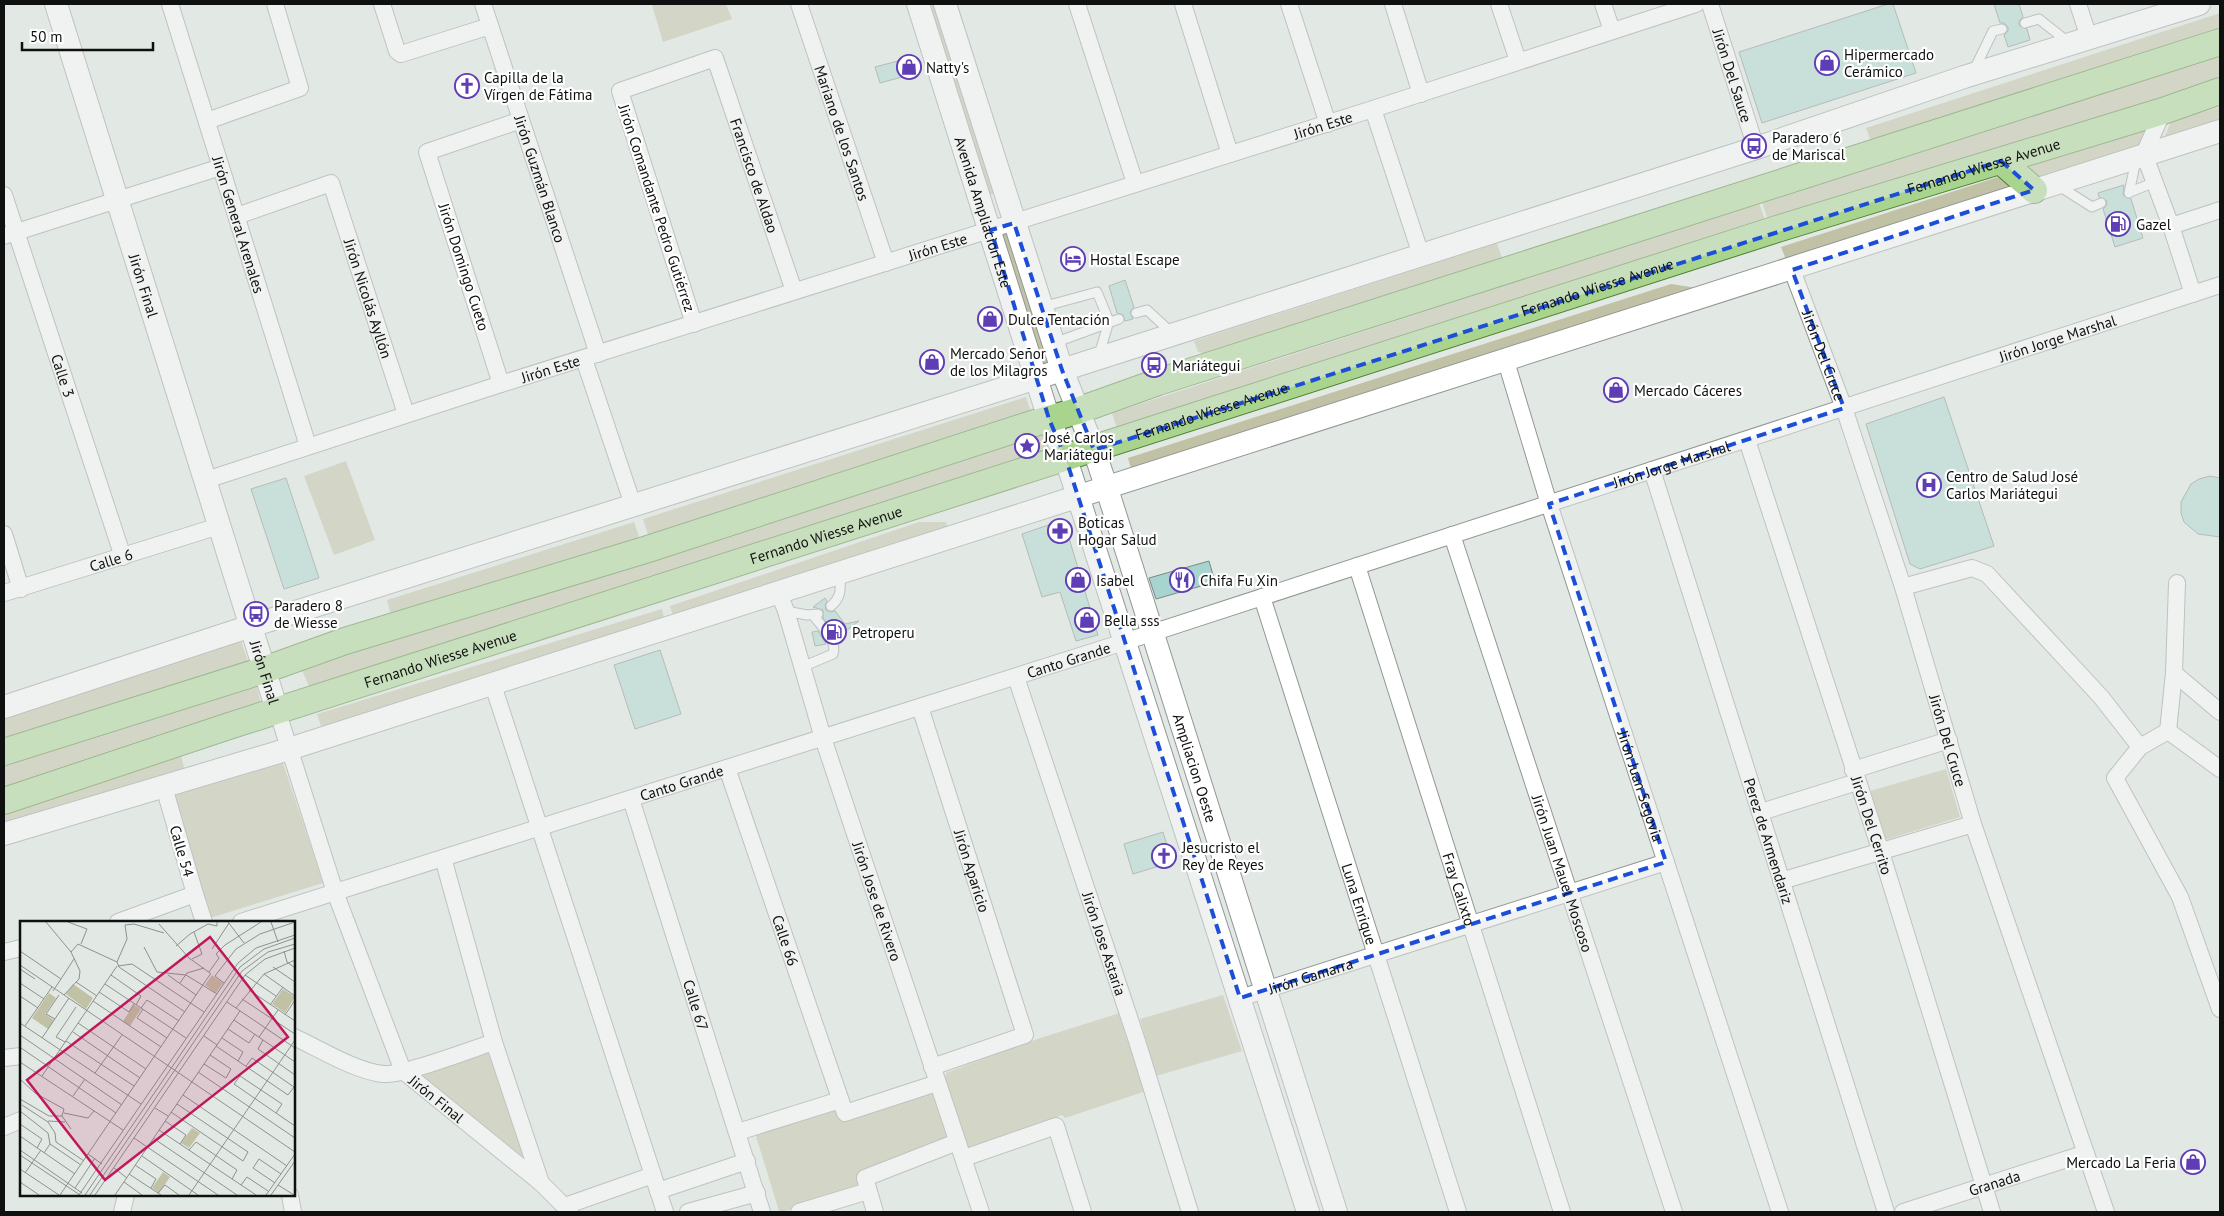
<svg xmlns="http://www.w3.org/2000/svg" width="2224" height="1216" font-family="'PT Sans',sans-serif">
<rect width="100%" height="100%" fill="#e2e8e4"/>
<g fill="#c1c2a5">
<path d="M657,4H726L732,19L663,42L652,5Z"/>
<path d="M925,4H939L999,192L987,196Z"/>
<path d="M2220,13V34L1873,147L1866,128Z"/>
<path d="M2220,54V85L1771,230L1762,202Z"/>
<path d="M2220,107V122L2164,139L2171,121Z"/>
<path d="M2149,127L2139,147L2039,180L2019,169Z"/>
<path d="M2001,176L2024,187L1788,265L1781,247Z"/>
<path d="M1759,203L1769,231L1121,441L1112,413Z"/>
<path d="M1012,231L1053,361L1039,365L998,235Z"/>
<path d="M1497,243L1504,264L1218,356L1198,352L1194,341Z"/>
<path d="M1671,284L1697,288L1133,475L1128,458Z"/>
<path d="M1026,397L1033,418L650,541L643,519Z"/>
<path d="M1049,431L1062,457L311,691L301,668Z"/>
<path d="M346,461L375,540L334,555L304,476Z"/>
<path d="M634,522L641,543L412,614L390,612L387,600Z"/>
<path d="M919,522H946L949,530L675,622L670,606Z"/>
<path d="M662,609L666,625L322,729L317,714Z"/>
<path d="M241,641L248,661L4,740V716Z"/>
<path d="M256,683L262,709L4,792V760Z"/>
<path d="M181,756L185,771L4,824V811Z"/>
<path d="M282,760L323,883L210,918L170,794Z"/>
<path d="M1946,769L1960,817L1885,840L1870,791Z"/>
<path d="M1223,995L1242,1051L1156,1076L1140,1019Z"/>
<path d="M1123,1012L1149,1090L1065,1118L1062,1115L972,1147H968L945,1078L946,1073L1037,1039Z"/>
<path d="M494,1046L524,1154L522,1158L420,1078L423,1074Z"/>
<path d="M932,1092L935,1093L950,1141L858,1174L862,1187L785,1211H779L755,1133L838,1107Z"/>
</g>
<g fill="#a8d4cf" stroke="#808685">
<path d="M1888,4H1893L1916,73L1762,123L1739,52Z"/>
<path d="M1994,4H2019L2023,17L2019,21V25L2027,29L2030,40L2008,47L2004,35L2008,31V27L2004,23H2000Z"/>
<path d="M913,57L917,73L880,83L875,67Z"/>
<path d="M2124,185L2123,195L2131,199L2143,238L2115,247L2103,209L2106,206L2107,201L2099,197L2098,193Z"/>
<path d="M1125,280L1134,307L1130,312L1133,319L1125,321L1123,315L1117,313L1109,286Z"/>
<path d="M1944,397L1994,546L1920,569L1910,564L1866,424Z"/>
<path d="M2210,476L2220,478V537L2198,534L2184,522L2181,513V502L2191,484L2199,479Z"/>
<path d="M286,478L319,578L284,589L251,489Z"/>
<path d="M1057,522L1066,528L1098,635L1076,641L1060,592L1042,597L1022,534Z"/>
<path d="M1209,561L1215,582L1156,599L1149,578Z"/>
<path d="M825,598L827,601L825,605L826,610L830,612L835,611L845,624L859,621L837,638L823,618V610L813,607Z"/>
<path d="M818,631L826,644L815,646L812,632Z"/>
<path d="M660,650L681,714L635,729L614,665Z"/>
<path d="M1163,832L1172,862L1133,874L1124,844Z"/>
</g>
<g fill="none" stroke-linecap="round" stroke-linejoin="round">
<defs>
<g id="lane">
<path d="M2025,23L2039,19L2068,42"/>
<path d="M1974,70L1993,31L2002,29"/>
<path d="M2059,186L2092,207L2101,203"/>
<path d="M2130,192L2155,182"/>
<path d="M2129,193L2136,160"/>
<path d="M1042,307L1097,292L1109,321L1099,355"/>
<path d="M1136,313L1147,310L1172,333"/>
<path d="M1054,343L1119,319"/>
<path d="M831,606C843,596 840,586 840,572"/>
<path d="M786,611L807,615L818,614"/>
<path d="M802,667L833,654C838,641 821,626 813,615"/>
</g>
<g id="street">
<path id="s1" d="M170,4L308,446"/>
<path d="M382,4L397,51L401,54L490,26"/>
<path id="s2" d="M483,4L598,354"/>
<path id="s3" d="M799,4L886,263"/>
<path d="M1077,4L1135,183"/>
<path d="M1183,4L1230,154"/>
<path d="M1289,4L1328,124"/>
<path d="M1393,4L1421,94"/>
<path d="M1499,4L1518,61"/>
<path d="M1603,4L1612,31"/>
<path id="s4" d="M1710,4L1756,148"/>
<path d="M2078,4L2089,38"/>
<path d="M1373,109L1421,255"/>
<path d="M2163,111L2144,154L2171,226L2193,294"/>
<path d="M207,121L300,88L275,4"/>
<path id="s5" d="M4,195L123,557"/>
<path id="s6" d="M237,216L331,183L406,414"/>
<path d="M2171,226L2220,210"/>
<path d="M4,236L221,167"/>
<path id="s7" d="M1792,270L1844,408L1903,587L1973,824L2106,1212"/>
<path id="s8" d="M694,324L620,91L715,58L794,291"/>
<path id="s9" d="M1505,358L1549,504L1780,1212"/>
<path d="M584,359L633,505"/>
<path d="M501,384L427,152L521,120"/>
<path id="s10" d="M1747,440L1881,852L1992,1212"/>
<path id="s11" d="M1652,470L1886,1212"/>
<path id="s12" d="M206,480L501,384L1373,109L1696,4"/>
<path d="M4,534L21,589"/>
<path id="s13" d="M1452,535L1674,1212"/>
<path id="s14" d="M1357,566L1562,1212"/>
<path d="M2177,583L2174,673L2168,731L2140,747L2115,778L2180,897L2220,1009"/>
<path d="M1903,587L1972,568L1987,574L2101,697L2140,747"/>
<path id="s15" d="M778,591L786,611L823,738L981,1212"/>
<path id="s16" d="M4,593L219,526"/>
<path id="s17" d="M1262,597L1458,1212"/>
<path d="M2174,673L2220,712"/>
<path id="s18" d="M1016,677L1137,1041L1190,1212"/>
<path d="M492,682L665,1212"/>
<path id="s19" d="M920,707L1025,1035L932,1067"/>
<path id="s20" d="M277,710L335,892L403,1071L541,1183L570,1212"/>
<path d="M2168,731L2220,769"/>
<path id="s21" d="M727,768L845,1113L937,1083"/>
<path d="M1853,770L1949,740"/>
<path id="s22" d="M631,799L762,1212"/>
<path d="M1761,812L1857,782"/>
<path d="M443,858L494,1042L541,1183"/>
<path d="M1781,881L1973,824"/>
<path d="M195,894L204,922"/>
<path d="M118,922L195,894L164,787"/>
<path id="s23" d="M241,922L1124,642L2220,285"/>
<path d="M4,952L21,948"/>
<path id="s24" d="M1240,998L1666,862"/>
<path d="M294,1037C320,1049 355,1071 383,1074C403,1076 472,1049 494,1042"/>
<path d="M4,1058L21,1056"/>
<path d="M4,1127L21,1120"/>
<path d="M738,1132L840,1100"/>
<path d="M964,1158L1056,1126L1083,1212"/>
<path d="M658,1191L747,1161"/>
<path d="M290,1195L293,1212"/>
<path d="M565,1206L653,1175"/>
<path d="M122,1212L126,1195"/>
<path d="M688,1212L757,1193"/>
<path d="M799,1212L868,1191"/>
<path d="M875,1212L865,1178L957,1142"/>
<path id="s25" d="M1903,1212L2086,1153"/>
</g>
<g id="secondary">
<path id="s26" d="M56,4L277,710"/>
<path id="s27" d="M918,4L1049,419L1066,459L1308,1212"/>
<path id="s28" d="M945,4L1062,370L1094,450L1107,489L1336,1212"/>
<path d="M4,707L251,626L1062,370L1756,148L1964,77L2199,4"/>
<path d="M4,834L289,749L2220,131"/>
</g>
<g id="primary">
<path d="M2001,161L2034,190"/>
<path d="M4,752L264,670L345,641L648,549L1035,423L1077,411L1158,382L2220,42"/>
<path id="s29" d="M4,801L229,726L1777,229L2163,111L2220,91"/>
</g>
</defs>
<use href="#lane" stroke="#929794" stroke-width="11"/>
<use href="#street" stroke="#929794" stroke-width="18"/>
<use href="#secondary" stroke="#929794" stroke-width="24"/>
<use href="#primary" stroke="#4e7e30" stroke-width="28"/>
<use href="#lane" stroke="#fff" stroke-width="9"/>
<use href="#street" stroke="#fff" stroke-width="16"/>
<use href="#secondary" stroke="#fff" stroke-width="22"/>
<use href="#primary" stroke="#a9d48e" stroke-width="26"/>
</g>
<path d="M0 0H2224V1216H0ZM2001,161L2034,190L1792,270L1844,408L1549,504L1666,862L1240,998L1066,459L1049,419L991,230L1014,223L1062,370L1094,450Z" fill="#e2e8e4" fill-opacity=".55" fill-rule="evenodd"/>
<path fill="none" stroke="#1d4ed8" stroke-width="4" stroke-dasharray="10 6" stroke-linejoin="round" d="M2001,161L2034,190L1792,270L1844,408L1549,504L1666,862L1240,998L1066,459L1049,419L991,230L1014,223L1062,370L1094,450Z"/>
<defs>
<symbol id="shop-ring" viewBox="-11 -11 22 22"><circle r="9.5" fill="#fff" stroke="#5f3db5" stroke-width="1.5"/><path d="M-5-2.5h2.3a2.7 3.5 0 0 1 5.4 0H5L5.5 6h-11ZM-1.5-2.5h3a1.5 2.3 0 0 0-3 0Z" fill="#5f3db5"/></symbol>
<symbol id="church-ring" viewBox="-11 -11 22 22"><circle r="9.5" fill="#fff" stroke="#5f3db5" stroke-width="1.5"/><path d="M-1.2-6h2.4v3.5h3.3v2.4h-3.3V6h-2.4V-.1h-3.3v-2.4h3.3Z" fill="#5f3db5"/></symbol>
<symbol id="bus-ring" viewBox="-11 -11 22 22"><circle r="9.5" fill="#fff" stroke="#5f3db5" stroke-width="1.5"/><path d="M-5-6H5V4H4V6H2V4H-2V6H-4V4H-5ZM-3.5-4V0h7V-4ZM-3.5 1.2v1.5H-2V1.2ZM2 1.2v1.5H3.5V1.2Z" fill="#5f3db5"/></symbol>
<symbol id="fuel-ring" viewBox="-11 -11 22 22"><circle r="9.5" fill="#fff" stroke="#5f3db5" stroke-width="1.5"/><path d="M-5.5-6h7V0h2V4h1.3V-2.5L3-4.5l.8-.8L6-3V5H2.5V1h-1V6h-7ZM-4.2-4.7v3.2H.2V-4.7Z" fill="#5f3db5"/></symbol>
<symbol id="hotel-ring" viewBox="-11 -11 22 22"><circle r="9.5" fill="#fff" stroke="#5f3db5" stroke-width="1.5"/><path d="M-6-4.5h1.5V1H6V5H4.5V3h-9V5H-6ZM-4 0a1.8 1.8 0 1 1 3.6 0ZM.5 0V-2.5h3Q6-2.5 6 0Z" fill="#5f3db5"/></symbol>
<symbol id="sight-ring" viewBox="-11 -11 22 22"><circle r="9.5" fill="#fff" stroke="#5f3db5" stroke-width="1.5"/><path d="M0-6L1.8-2.2L6-1.7L2.9 1.2L3.7 5.4L0 3.3L-3.7 5.4L-2.9 1.2L-6-1.7L-1.8-2.2Z" fill="#5f3db5"/></symbol>
<symbol id="hospital-ring" viewBox="-11 -11 22 22"><circle r="9.5" fill="#fff" stroke="#5f3db5" stroke-width="1.5"/><path d="M-5-5h3v3.5h4V-5h3V5h-3V1.5h-4V5h-3Z" fill="#5f3db5"/></symbol>
<symbol id="pharmacy-ring" viewBox="-11 -11 22 22"><circle r="9.5" fill="#fff" stroke="#5f3db5" stroke-width="1.5"/><path d="M-2-6h4v4h4v4h-4v4h-4v-4h-4v-4h4Z" fill="#5f3db5"/></symbol>
<symbol id="restaurant-ring" viewBox="-11 -11 22 22"><circle r="9.5" fill="#fff" stroke="#5f3db5" stroke-width="1.5"/><path d="M-5-6h1v4h1v-4h1v4h1v-4h1v5L-1.5 .5V6h-2V.5L-5-1ZM5-6V6H3V1.5H1.5Q1.5-4 5-6Z" fill="#5f3db5"/></symbol>
</defs>
<g fill-rule="evenodd">
<use href="#shop-ring" x="1813" y="49" width="28" height="28"/>
<use href="#shop-ring" x="895" y="53" width="28" height="28"/>
<use href="#church-ring" x="453" y="72" width="28" height="28"/>
<use href="#bus-ring" x="1740" y="132" width="28" height="28"/>
<use href="#fuel-ring" x="2104" y="210" width="28" height="28"/>
<use href="#hotel-ring" x="1059" y="245" width="28" height="28"/>
<use href="#shop-ring" x="976" y="305" width="28" height="28"/>
<use href="#shop-ring" x="918" y="348" width="28" height="28"/>
<use href="#bus-ring" x="1140" y="351" width="28" height="28"/>
<use href="#shop-ring" x="1602" y="376" width="28" height="28"/>
<use href="#sight-ring" x="1013" y="432" width="28" height="28"/>
<use href="#hospital-ring" x="1915" y="471" width="28" height="28"/>
<use href="#pharmacy-ring" x="1046" y="517" width="28" height="28"/>
<use href="#shop-ring" x="1064" y="566" width="28" height="28"/>
<use href="#restaurant-ring" x="1168" y="566" width="28" height="28"/>
<use href="#bus-ring" x="242" y="600" width="28" height="28"/>
<use href="#shop-ring" x="1073" y="606" width="28" height="28"/>
<use href="#fuel-ring" x="820" y="618" width="28" height="28"/>
<use href="#church-ring" x="1150" y="842" width="28" height="28"/>
<use href="#shop-ring" x="2179" y="1148" width="28" height="28"/>
</g>
<g text-anchor="middle" dominant-baseline="central" stroke-width="4.5" stroke-linejoin="round" paint-order="stroke">
<g font-size="15" fill="#0f1110" stroke="#fff" text-anchor="start">
<text x="1844" y="54">Hipermercado<tspan x="1844" dy="17">Cerámico</tspan></text>
<text x="926" y="67">Natty's</text>
<text x="484" y="77">Capilla de la<tspan x="484" dy="17">Vírgen de Fátima</tspan></text>
<text x="1772" y="137">Paradero 6<tspan x="1772" dy="17">de Mariscal</tspan></text>
<text x="2136" y="224">Gazel</text>
<text x="1090" y="259">Hostal Escape</text>
<text x="1008" y="319">Dulce Tentación</text>
<text x="950" y="353">Mercado Señor<tspan x="950" dy="17">de los Milagros</tspan></text>
<text x="1172" y="365">Mariátegui</text>
<text x="1634" y="390">Mercado Cáceres</text>
<text x="1044" y="437">José Carlos<tspan x="1044" dy="17">Mariátegui</tspan></text>
<text x="1946" y="476">Centro de Salud José<tspan x="1946" dy="17">Carlos Mariátegui</tspan></text>
<text x="1078" y="522">Boticas<tspan x="1078" dy="17">Hogar Salud</tspan></text>
<text x="1096" y="580">Isabel</text>
<text x="1200" y="580">Chifa Fu Xin</text>
<text x="274" y="605">Paradero 8<tspan x="274" dy="17">de Wiesse</tspan></text>
<text x="1104" y="620">Bella sss</text>
<text x="852" y="632">Petroperu</text>
<text x="1182" y="847">Jesucristo el<tspan x="1182" dy="17">Rey de Reyes</tspan></text>
<text x="2176" y="1162" text-anchor="end">Mercado La Feria</text>
</g>
<g font-size="15" fill="#0f1110" stroke="#fff">
<text stroke="none"><textPath href="#s4" startOffset="75">Jirón Del Sauce</textPath></text>
<text stroke="none"><textPath href="#s12" startOffset="1172">Jirón Este</textPath></text>
<text stroke="none"><textPath href="#s3" startOffset="136">Mariano de los Santos</textPath></text>
<text stroke="none"><textPath href="#s29" startOffset="2079">Fernando Wiesse Avenue</textPath></text>
<text stroke="none"><textPath href="#s8" startOffset="469">Francisco de Aldao</textPath></text>
<text stroke="none"><textPath href="#s2" startOffset="184">Jirón Guzmán Blanco</textPath></text>
<text transform="translate(657 208) rotate(72)">Jirón Comandante Pedro Gutiérrez</text>
<text stroke="none"><textPath href="#s27" startOffset="218">Avenida Ampliacion Este</textPath></text>
<text stroke="none"><textPath href="#s1" startOffset="231">Jirón General Arenales</textPath></text>
<text stroke="none"><textPath href="#s12" startOffset="768">Jirón Este</textPath></text>
<text transform="translate(464 267) rotate(72)">Jirón Domingo Cueto</text>
<text stroke="none"><textPath href="#s26" startOffset="295">Jirón Final</textPath></text>
<text stroke="none"><textPath href="#s29" startOffset="1674">Fernando Wiesse Avenue</textPath></text>
<text stroke="none"><textPath href="#s6" startOffset="221">Jirón Nicolás Ayllón</textPath></text>
<text stroke="none"><textPath href="#s23" startOffset="1908">Jirón Jorge Marshal</textPath></text>
<text stroke="none"><textPath href="#s7" startOffset="91">Jirón Del Cruce</textPath></text>
<text stroke="none"><textPath href="#s12" startOffset="362">Jirón Este</textPath></text>
<text stroke="none"><textPath href="#s5" startOffset="190">Calle 3</textPath></text>
<text stroke="none"><textPath href="#s29" startOffset="1269">Fernando Wiesse Avenue</textPath></text>
<text stroke="none"><textPath href="#s23" startOffset="1502">Jirón Jorge Marshal</textPath></text>
<text stroke="none"><textPath href="#s29" startOffset="864">Fernando Wiesse Avenue</textPath></text>
<text stroke="none"><textPath href="#s16" startOffset="112">Calle 6</textPath></text>
<text stroke="none"><textPath href="#s29" startOffset="459">Fernando Wiesse Avenue</textPath></text>
<text stroke="none"><textPath href="#s23" startOffset="868">Canto Grande</textPath></text>
<text stroke="none"><textPath href="#s26" startOffset="700">Jirón Final</textPath></text>
<text stroke="none"><textPath href="#s7" startOffset="496">Jirón Del Cruce</textPath></text>
<text stroke="none"><textPath href="#s28" startOffset="804">Ampliacion Oeste</textPath></text>
<text stroke="none"><textPath href="#s23" startOffset="462">Canto Grande</textPath></text>
<text stroke="none"><textPath href="#s9" startOffset="449">Jirón Juan Segovia</textPath></text>
<text stroke="none"><textPath href="#s10" startOffset="405">Jirón Del Cerrito</textPath></text>
<text stroke="none"><textPath href="#s11" startOffset="389">Perez de Armendariz</textPath></text>
<text transform="translate(182 851) rotate(74)">Calle 54</text>
<text stroke="none"><textPath href="#s19" startOffset="172">Jirón Aparicio</textPath></text>
<text stroke="none"><textPath href="#s13" startOffset="356">Jirón Juan Mauel Moscoso</textPath></text>
<text stroke="none"><textPath href="#s14" startOffset="339">Fray Calixto</textPath></text>
<text stroke="none"><textPath href="#s15" startOffset="326">Jirón Jose de Rivero</textPath></text>
<text stroke="none"><textPath href="#s17" startOffset="322">Luna Enrique</textPath></text>
<text stroke="none"><textPath href="#s21" startOffset="182">Calle 66</textPath></text>
<text stroke="none"><textPath href="#s18" startOffset="281">Jirón Jose Astaria</textPath></text>
<text stroke="none"><textPath href="#s24" startOffset="74">Jirón Gamarra</textPath></text>
<text stroke="none"><textPath href="#s22" startOffset="216">Calle 67</textPath></text>
<text stroke="none"><textPath href="#s20" startOffset="426">Jirón Final</textPath></text>
<text stroke="none"><textPath href="#s25" startOffset="96">Granada</textPath></text>
</g>
</g>
<g transform="translate(20 921)">
<rect width="275" height="275" fill="#e2e8e4"/>
<path d="M192,54L203,62L196,72L185,64ZM53,63L73,77L66,88L46,73ZM263,68L275,76L265,92L252,83ZM29,72L36,77L25,93L34,99L28,108L12,97ZM114,84L121,88L110,105L103,100ZM172,207L180,212L169,227L161,222ZM143,251L150,256L139,272L132,267Z" fill="#c1c2a5"/>
<path fill="none" stroke="#8e928f" stroke-width="1" d="M26,1L51,31L60,50L59,58L44,74M48,1L67,8L61,23M208,1L224,22M251,1L258,21M139,3L169,37L190,52M156,25L170,13L188,3L197,5V1M124,26L137,51L166,54L197,73M192,28L209,2M0,30L41,58M264,30L267,41L275,47M51,31L58,23L97,41L99,46L165,91M172,38L182,33L174,11M97,41L107,18L105,4L114,3L144,12M0,44L275,231M98,45L112,43L184,91M253,46L275,61M0,48L15,58M189,51L199,37L196,33L205,24L241,1M244,53L275,75M91,54L121,75L116,84M148,54L176,74M225,54L256,75M56,61L77,75M0,62L24,78M160,62L167,52L184,47M204,62L195,55L216,28L240,13L275,1M85,63L166,117M229,69L275,100M33,70L54,38M79,71L109,91L114,83M0,75L18,87M222,78L275,113M73,80L141,126M207,81L275,127M250,84L263,66M121,87L127,79L159,100M216,87L244,53L275,39M123,88L117,97L147,117M265,94L275,79M35,98L26,93L39,74M214,99L275,141M0,102L121,183M58,102L126,148M5,105L32,66M208,108L229,122L235,113M53,111L120,157M0,114L102,184M184,115L197,124M239,116L258,89M22,117L49,77M202,117L223,131L218,140M243,119L238,128L275,154M46,120L114,165M45,121L36,116L56,86M196,125L268,174L274,166L232,137L226,145M1,127L96,192M0,141L103,209M184,143L206,157L211,148L190,134M178,151L275,217M75,152L102,114M22,155L97,45M0,158L15,172L44,188L42,195L51,208M163,174L267,245M53,175L65,158M0,178L29,195H42M2,184L28,201L35,212L36,221L64,240M135,187L148,195M0,190L28,212L30,223L24,232M151,191L223,240L228,231L157,183M44,192L68,197L74,190M256,192L262,183L220,155L214,163L256,192L275,205M28,200L45,201M145,200L166,214L160,223M0,203L22,218L17,227M139,209L236,274M0,215L55,253M114,217L198,274M133,217L217,274M30,223L61,244M0,229L62,272M169,229L176,221L217,249L212,258M68,233L82,243M0,234L60,274M122,235L178,274M115,244L136,258L131,267M94,247L107,257M0,248L39,274M5,252L21,229M109,253L141,274M0,261L19,274M104,261L122,274M255,262L233,247L239,238L261,253M221,264L227,256L248,270M258,264L274,274M55,267L75,237M138,272L145,264L159,274M40,274L191,52M59,274L218,42L236,27L275,14M65,274L220,46L244,28L275,17M70,274L222,50L248,31L275,23M75,274L225,54L245,38L275,27M95,274L220,90M169,274L275,119M246,274L275,233M251,274L275,240"/>
<path fill="#c2185b" fill-opacity="0.15" stroke="#c2185b" stroke-width="2.5" d="M190,16L268,116L85,259L7,159Z"/>
<rect width="275" height="275" fill="none" stroke="#0f1110" stroke-width="2.5"/>
</g>
<rect width="2224" height="1216" fill="none" stroke="#0f1110" stroke-width="10"/>
<path d="M22 42v8h131v-8" fill="none" stroke="#0f1110" stroke-width="2.5"/>
<text x="30" y="42" font-size="15" fill="#0f1110" stroke="#ffffff" stroke-width="4" paint-order="stroke">50 m</text>
</svg>
